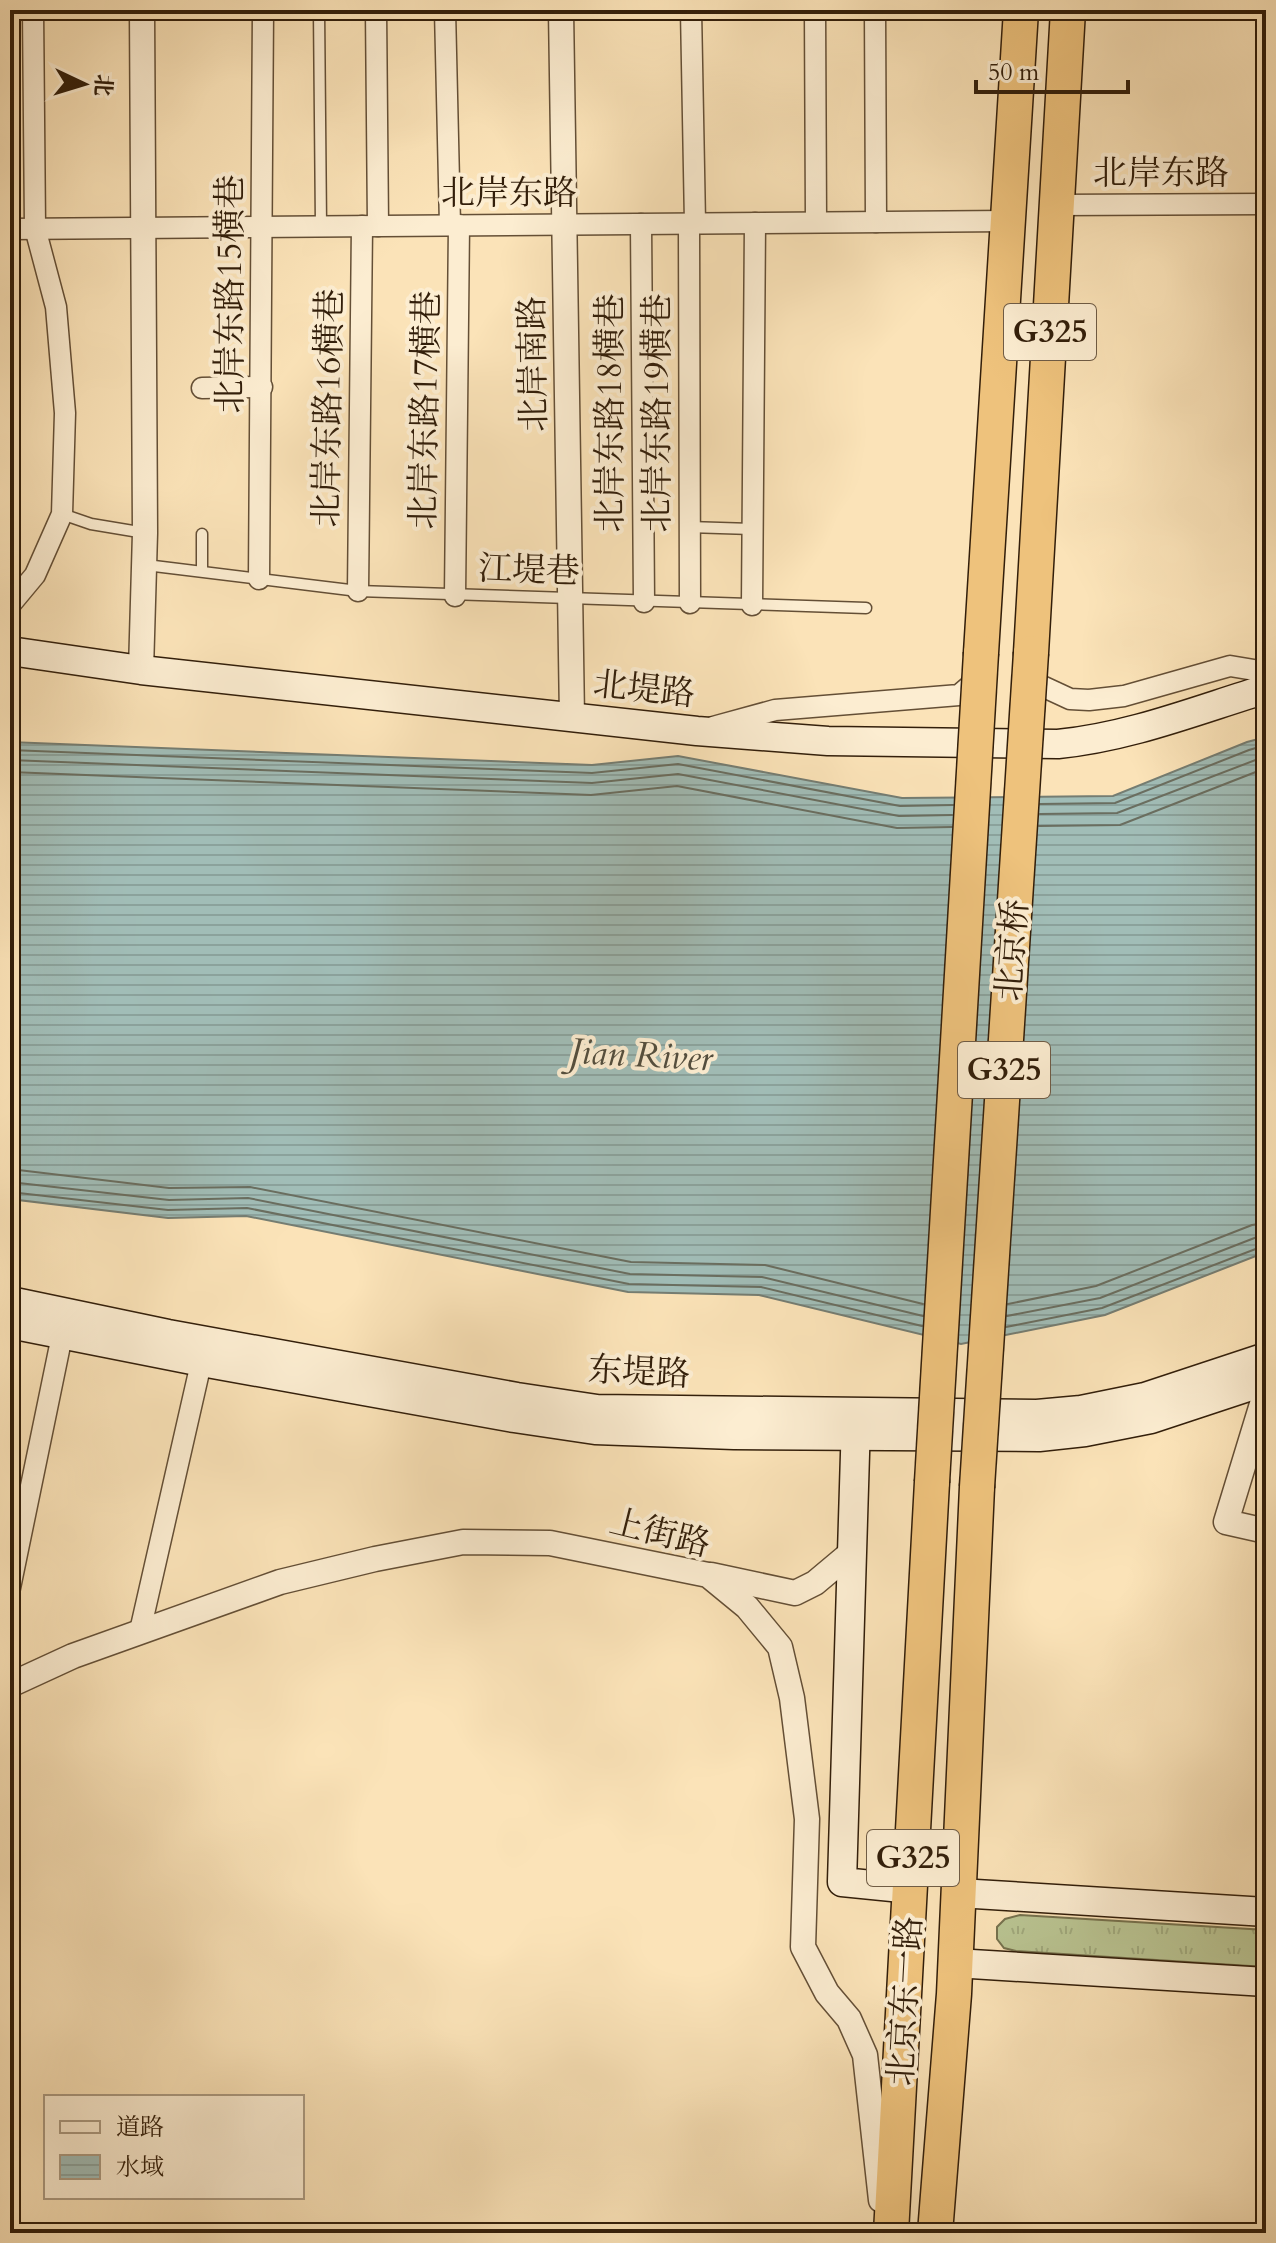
<svg xmlns="http://www.w3.org/2000/svg" width="1276" height="2243" font-family="Cardo,'Noto Serif SC',serif">
<defs>
<pattern id="grass-tufts" width="24" height="20" patternUnits="userSpaceOnUse" patternTransform="scale(2)"><rect width="24" height="20" fill="#bac593"/><path d="M3 7l-1-3M5 7V3M7 7l1-3M15 17l-1-3M17 17v-4M19 17l1-3" fill="none" stroke="#a0a97d"/></pattern>
<pattern id="water-rules" width="6" height="5" patternUnits="userSpaceOnUse" patternTransform="scale(2)"><rect width="6" height="5" fill="#a1bdb7"/><path d="M0 2.5h6" fill="none" stroke="#8ba29c"/></pattern>
</defs>
<rect width="100%" height="100%" fill="#fbe3b8"/>
<filter id="stains"><feTurbulence type="fractalNoise" baseFrequency=".0025" numOctaves="4"/><feColorMatrix values="0 0 0 0 .2 0 0 0 0 .09 0 0 0 0 .02 0 0 0 .5 -.17"/></filter>
<radialGradient id="worn" r=".72"><stop offset=".6" stop-color="#630" stop-opacity="0"/><stop offset="1" stop-color="#630" stop-opacity=".3"/></radialGradient>
<path fill="url(#grass-tufts)" stroke="#76724e" stroke-width="2" d="M1020,1915L1266,1930V1967L1016,1951L1004,1948L997,1939V1927L1005,1919Z"/>
<path fill="url(#water-rules)" stroke="#757d72" stroke-width="2" d="M1266,737V1252L1105,1315L961,1344L759,1295L628,1292L246,1216L168,1218L10,1199V742L592,765L678,756L902,798L1113,796L1247,742Z"/>
<g fill="none" stroke-linecap="round" stroke-linejoin="round">
<g stroke="#6a6e60" stroke-width="2">
<path d="M10,750L592,773L678,764L900,806L953,805"/>
<path d="M10,760L592,783L678,774L899,816L952,815"/>
<path d="M10,772L591,795L677,786L897,828L952,827"/>
<path d="M1040,804L1115,803L1249,750L1266,745"/>
<path d="M1040,814L1117,813L1266,756"/>
<path d="M1039,826L1120,825L1266,768"/>
<path d="M10,1169L169,1188L250,1187L631,1262L765,1265L923,1304"/>
<path d="M10,1182L169,1200L248,1198L630,1274L762,1277L923,1316"/>
<path d="M10,1192L168,1210L247,1208L629,1284L761,1287L922,1326"/>
<path d="M1008,1304L1096,1286L1252,1225L1266,1223"/>
<path d="M1007,1316L1100,1298L1257,1237L1266,1235"/>
<path d="M1006,1327L1102,1308L1266,1245"/>
</g>
<defs>
<g id="service">
<path d="M319,10L321,226"/>
<path d="M62,514L91,524L145,533"/>
<path d="M688,527L752,529"/>
<path d="M146,565L358,591L866,608"/>
<path d="M202,571V534"/>
</g>
<g id="minor">
<path d="M376,10L378,226"/>
<path d="M445,10L450,225"/>
<path d="M691,10L695,223"/>
<path d="M815,10L816,222"/>
<path d="M875,10L876,222"/>
<path d="M1057,205L1266,204"/>
<path d="M689,223L690,603"/>
<path d="M641,224L644,602"/>
<path d="M10,229L1008,221"/>
<path d="M202,388L262,387"/>
<path d="M259,579L263,10"/>
<path d="M358,591L362,226"/>
<path d="M455,596L459,225"/>
<path d="M10,605L35,575L62,514L65,413L56,307L35,228L33,10"/>
<path d="M752,605L755,223"/>
<path d="M1029,680L1070,699L1089,700L1124,696L1230,666L1266,672"/>
<path d="M713,727L775,710L959,695L980,677"/>
<path d="M10,1588L65,1321"/>
<path d="M140,1631L204,1350"/>
</g>
<g id="tertiary">
<path d="M561,10L572,718"/>
<path d="M141,670L145,533L142,10"/>
<path d="M1266,1391L1226,1522L1266,1531"/>
<path d="M711,1575L795,1593L815,1583L852,1552"/>
<path d="M10,1685L73,1656L280,1582L375,1559L463,1542L550,1543L708,1575L747,1607L780,1647L792,1698L807,1819L803,1947L827,1993L849,2019L865,2055L881,2200"/>
</g>
<g id="secondary">
<path d="M10,651L141,670L697,731L828,741L1058,744C1130,737 1197,710 1266,689"/>
<path d="M10,1301L168,1334L517,1397L597,1409L1037,1414L1081,1410L1145,1397L1266,1357"/>
<path d="M10,1324L202,1362L514,1418L595,1430L734,1435L1039,1437L1085,1432L1151,1419L1266,1381"/>
<path d="M856,1421L842,1882L912,1889"/>
<path d="M959,1893L1266,1912"/>
<path d="M955,1963L1266,1982"/>
</g>
<g id="trunk">
<path d="M981,653L1021,10"/>
<path d="M1031,653L1068,10"/>
<path d="M891,2233L932,1482"/>
<path d="M935,2233L954,1994L977,1487"/>
</g>
</defs>
<use href="#service" stroke="#644f36" stroke-width="13"/>
<use href="#minor" stroke="#644f36" stroke-width="23"/>
<use href="#tertiary" stroke="#644f36" stroke-width="27"/>
<use href="#secondary" stroke="#321e0a" stroke-width="31"/>
<use href="#trunk" stroke="#321e0a" stroke-width="37"/>
<use href="#service" stroke="#fcedd1" stroke-width="10"/>
<use href="#minor" stroke="#fcedd1" stroke-width="20"/>
<use href="#tertiary" stroke="#fcedd1" stroke-width="24"/>
<use href="#secondary" stroke="#fcedd1" stroke-width="28"/>
<use href="#trunk" stroke="#eec27c" stroke-width="34"/>
<defs>
<g id="trunk-bridge">
<path d="M932,1482L981,653"/>
<path d="M977,1487L1031,653"/>
</g>
</defs>
<use href="#trunk-bridge" stroke="#321e0a" stroke-width="37" stroke-linecap="butt"/>
<use href="#trunk-bridge" stroke="#eec27c" stroke-width="34"/>
</g>
<g text-anchor="middle" dominant-baseline="central" stroke-width="8" stroke-linejoin="round" paint-order="stroke">
<g fill="#fcedd1" stroke="#6f5c46" stroke-width="2">
<rect x="1004" y="304" width="92" height="56" rx="6"/>
<rect x="958" y="1042" width="92" height="56" rx="6"/>
<rect x="867" y="1830" width="92" height="56" rx="6"/>
</g>
<g font-size="32" font-weight="bold" fill="#321e0a">
<text x="1050" y="332">G325</text>
<text x="1004" y="1070">G325</text>
<text x="913" y="1858">G325</text>
</g>
<g font-size="34" fill="#321e0a" stroke="#fcedd1">
<text x="1161" y="173">北岸东路</text>
<text x="509" y="193">北岸东路</text>
<text transform="translate(230 294) rotate(-90)">北岸东路15横巷</text>
<text transform="translate(533 364) rotate(-91)">北岸南路</text>
<text transform="translate(328 408) rotate(-89)">北岸东路16横巷</text>
<text transform="translate(425 410) rotate(-89)">北岸东路17横巷</text>
<text transform="translate(610 413) rotate(-90)">北岸东路18横巷</text>
<text transform="translate(657 413) rotate(-90)">北岸东路19横巷</text>
<text transform="translate(529 570) rotate(2)">江堤巷</text>
<text transform="translate(644 689) rotate(6)">北堤路</text>
<text transform="translate(1012 950) rotate(-86)">北京桥</text>
<text transform="translate(639 1372) rotate(3)">东堤路</text>
<text transform="translate(660 1533) rotate(14)">上街路</text>
<text transform="translate(905 2001) rotate(-87)">北京东一路</text>
</g>
<g font-size="36" font-style="italic" fill="#534e3e" stroke="#fcedd1">
<text transform="translate(641 1055) rotate(3)">Jian River</text>
</g>
</g>
<rect width="1276" height="2243" fill="none" stroke="#fbe3b8" stroke-width="40"/>
<rect x="12" y="12" width="1252" height="2219" fill="none" stroke="#321e0a" stroke-width="4"/>
<rect x="20" y="20" width="1236" height="2203" fill="none" stroke="#321e0a" stroke-width="2"/>
<rect x="44" y="2095" width="260" height="104" fill="#fcedd1" stroke="#ab9a81" stroke-width="2"/>
<rect x="60" y="2121" width="40" height="12" fill="#fcedd1" stroke="#ab9a81" stroke-width="2"/>
<text x="116" y="2135" font-size="24" fill="#321e0a">道路</text>
<rect x="60" y="2155" width="40" height="24" fill="url(#water-rules)" stroke="#ab9a81" stroke-width="2"/>
<text x="116" y="2175" font-size="24" fill="#321e0a">水域</text>
<g transform="translate(84 84) rotate(94)" stroke="#fcedd1" stroke-width="6" paint-order="stroke">
<path d="M0-6L14 30L0 20L-14 30Z" fill="#321e0a"/>
<text y="-12" font-size="22" font-weight="bold" text-anchor="middle" fill="#321e0a">北</text>
</g>
<path d="M976 80v12h152v-12" fill="none" stroke="#321e0a" stroke-width="4"/>
<text x="988" y="80" font-size="24" fill="#321e0a" stroke="#fcedd1" stroke-width="6" paint-order="stroke">50 m</text>
<rect width="100%" height="100%" filter="url(#stains)"/>
<rect width="100%" height="100%" fill="url(#worn)"/>
</svg>
